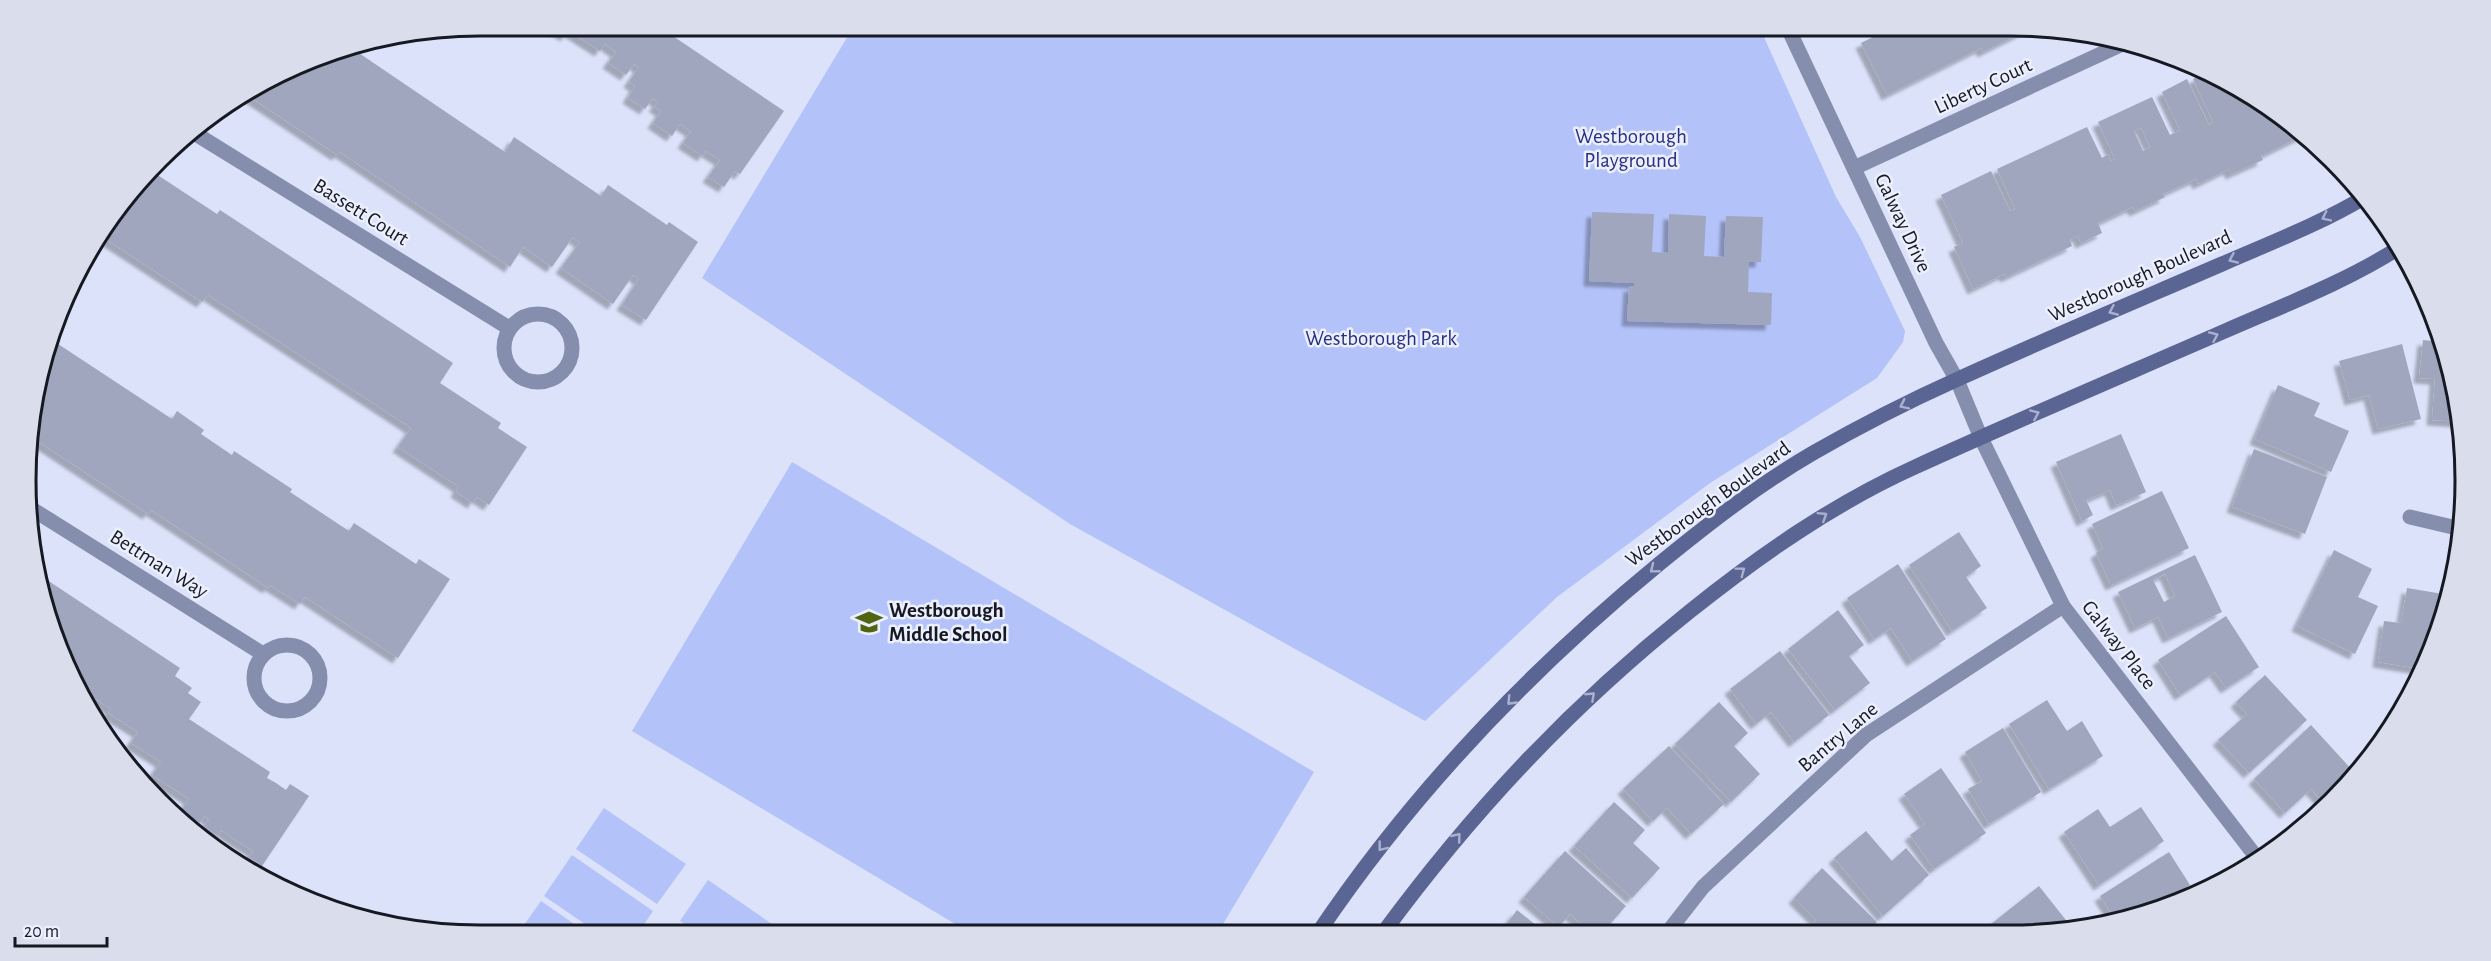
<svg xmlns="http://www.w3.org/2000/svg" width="2491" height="961" font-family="'Alegreya Sans',sans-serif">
<defs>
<filter id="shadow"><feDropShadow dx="-5.5" dy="5.5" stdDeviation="1.5" flood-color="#0004"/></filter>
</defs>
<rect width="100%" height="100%" fill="#dbe2fa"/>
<g fill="#b3c2f9">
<path d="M854,26H1759L1836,197L1860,237L1905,331L1903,342L1877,378L1710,483L1557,597L1425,721L1070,524L702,278Z"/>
<path d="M792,462L1314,772L1217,934H972L632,731Z"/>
<path d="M604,808L686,864L657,904L576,849Z"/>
<path d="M572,855L653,911L637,935H601L544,896Z"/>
<path d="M708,880L788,935H701L680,921Z"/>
<path d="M541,901L590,935H517Z"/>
</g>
<g fill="#a0a6be" fill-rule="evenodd" filter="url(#shadow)">
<path d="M550,26H667L664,30L784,111L740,174L735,171L724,187L708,177L720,160L706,151L703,156L683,143L691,131L680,124L672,136L653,123L661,111L654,106L658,102L653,98L645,109L628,98L635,86L629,82L639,67L634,64L626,75L608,63L616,52L609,47L605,44L600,51L569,31L566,36Z"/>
<path d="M1895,26H2011L2031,28L1983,52L1981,48L1887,95L1861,43Z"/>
<path d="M350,47L505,152L514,137L601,196L608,185L667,225L669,222L698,242L646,320L622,305L639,279L633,275L613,304L561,268L580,242L573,237L552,267L523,247L510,267L340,152L337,155L244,93L253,86L334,50Z"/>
<path d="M2209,71L2288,120L2304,135L2261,156L2263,160L2231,174L2229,169L2198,184L2196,179L2163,194L2165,197L2135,211L2132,207L2098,223L2102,233L2081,243L2078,236L2070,240L2072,246L2006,277L2004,274L1973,289L1954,247L1963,243L1941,195L1991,171L2010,211L2015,209L1997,169L2087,127L2102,158L2108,154L2111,161L2115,159L2098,122L2152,97L2170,135L2180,130L2162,92L2187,79L2209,125L2213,122L2193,79ZM2141,128L2150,147L2143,151L2134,131Z"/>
<path d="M153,172L217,214L220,210L453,363L440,383L501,423L498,428L527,447L489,505L477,497L473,503L456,492L459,487L398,447L411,428L208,295L202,302L101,236Z"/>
<path d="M1592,212L1654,214L1652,252L1668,253L1669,214L1706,216L1704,256L1724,257L1726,216L1763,217L1761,262H1749L1748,292L1772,293L1771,325L1627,321L1629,286L1634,287V283L1589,281Z"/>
<path d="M49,338L172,419L177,411L204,430L201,434L232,455L234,451L292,489L290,492L349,531L354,523L416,564L419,559L450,579L398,658L305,597L300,604L270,585L268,588L151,510L148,514L30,436L29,421Z"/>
<path d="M2423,340L2443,342L2462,422L2432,420L2435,379L2419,378Z"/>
<path d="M2402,344L2421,419L2378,429L2369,395L2350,400L2339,361Z"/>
<path d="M2278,385L2320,403L2314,416L2349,431L2331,472L2255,439Z"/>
<path d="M2121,434L2146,492L2116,505L2110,490L2086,500L2093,515L2082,521L2056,462Z"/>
<path d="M2254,449L2327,477L2305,534L2232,507Z"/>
<path d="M2162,491L2189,548L2111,585L2096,553L2103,548L2092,524Z"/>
<path d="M1959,532L1981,566L1966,577L1987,608L1952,631L1909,565Z"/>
<path d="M2334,550L2372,569L2358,597L2378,606L2355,654L2297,626Z"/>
<path d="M2195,555L2222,612L2168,638L2158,617L2135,628L2118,592ZM2165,574L2175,596L2164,602L2153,580Z"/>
<path d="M1898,564L1946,639L1912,661L1891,628L1874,639L1847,598Z"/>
<path d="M35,572L180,668L175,676L192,688L188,693L201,702L189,719L270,772L267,778L276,783L286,790L290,784L309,796L262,866L249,857L253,851L237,841L221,830L218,836L204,826L209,819L204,816L200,823L181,811L189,799L152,775L161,762L131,743L138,732L108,713L111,709L82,690L80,692L60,655Z"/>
<path d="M2407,588L2449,595L2448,604L2421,669L2378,662L2384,621L2401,623Z"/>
<path d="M1838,610L1864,645L1849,656L1870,683L1835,710L1788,649Z"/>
<path d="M2226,616L2259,667L2226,688L2215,672L2180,695L2158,660Z"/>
<path d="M1780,651L1829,715L1794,742L1771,712L1756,724L1730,689Z"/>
<path d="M2265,675L2307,720L2249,773L2218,740L2247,714L2236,702Z"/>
<path d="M2047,700L2067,731L2082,721L2103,756L2049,789L2009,724Z"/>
<path d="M1719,702L1748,733L1734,746L1760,774L1731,802L1675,744Z"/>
<path d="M2311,725L2353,771L2322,801L2311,789L2285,813L2254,779Z"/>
<path d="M2003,728L2041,792L1989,824L1968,789L1982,781L1965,752Z"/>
<path d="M1669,746L1724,804L1691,834L1667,808L1653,821L1623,789Z"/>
<path d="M1941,768L1986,833L1934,869L1910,835L1925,824L1904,794Z"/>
<path d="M1614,802L1645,830L1633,843L1660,868L1632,898L1574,846Z"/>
<path d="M2141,807L2164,841L2099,885L2064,832L2098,809L2110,827Z"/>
<path d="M1866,831L1892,861L1906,848L1929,875L1883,916L1834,858Z"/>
<path d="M1565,851L1626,906L1602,933H1591L1570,914L1559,927L1524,897Z"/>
<path d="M2169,852L2190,885L2160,904L2114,918L2100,896Z"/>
<path d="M1822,868L1877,922L1868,932H1804L1816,920L1794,898Z"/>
<path d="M2039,886L2069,924L2060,932H1997L1991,924Z"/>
<path d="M1517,910L1546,933H1500Z"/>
</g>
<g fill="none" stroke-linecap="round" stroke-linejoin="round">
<g stroke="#868eae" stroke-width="15">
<path d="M1787,26L1936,343L1957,380L1981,438L2063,606L2257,858"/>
<path d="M191,131L509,328"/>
<path d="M1854,168L2129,41"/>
<circle cx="538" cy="348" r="34"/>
<path d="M32,509L263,654"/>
<path d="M2410,517L2461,529"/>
<circle cx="287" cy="678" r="33"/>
<path d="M1667,933L1703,887L1866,735L2063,606"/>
</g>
<g stroke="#5b6593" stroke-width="15">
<path d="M1318,933C1411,795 1530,670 1659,564C1708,524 1758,485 1813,453C1860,426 1909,401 1958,379C2046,339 2134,302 2222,264C2270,243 2320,224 2365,197"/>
<path d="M1383,933C1473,811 1570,707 1689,612C1759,556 1833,504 1915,467C2018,420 2122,376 2225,331C2282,306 2348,281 2400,247"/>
</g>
</g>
<defs><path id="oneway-chevron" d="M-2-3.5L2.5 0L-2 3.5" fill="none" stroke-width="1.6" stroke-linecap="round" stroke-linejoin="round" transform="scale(1.5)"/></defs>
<g stroke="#aab1ce">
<use href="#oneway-chevron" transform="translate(2326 217) rotate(154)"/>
<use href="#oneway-chevron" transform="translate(2233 259) rotate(156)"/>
<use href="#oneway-chevron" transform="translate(2113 311) rotate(156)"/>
<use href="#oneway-chevron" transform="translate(2214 336) rotate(-24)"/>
<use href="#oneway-chevron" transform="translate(1904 405) rotate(154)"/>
<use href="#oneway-chevron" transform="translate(2035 414) rotate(-24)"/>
<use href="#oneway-chevron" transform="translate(1823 516) rotate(-32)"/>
<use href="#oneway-chevron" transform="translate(1654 569) rotate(141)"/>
<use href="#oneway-chevron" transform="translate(1741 571) rotate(-37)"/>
<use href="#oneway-chevron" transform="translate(1591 696) rotate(-43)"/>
<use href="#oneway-chevron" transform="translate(1511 701) rotate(134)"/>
<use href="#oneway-chevron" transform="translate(1457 837) rotate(-51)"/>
<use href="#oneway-chevron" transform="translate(1382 847) rotate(128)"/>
</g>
<defs>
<symbol id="school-bare" viewBox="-9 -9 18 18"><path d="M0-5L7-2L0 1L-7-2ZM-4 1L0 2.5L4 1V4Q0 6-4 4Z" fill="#506511" stroke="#ebeffe" stroke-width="2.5" paint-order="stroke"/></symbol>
</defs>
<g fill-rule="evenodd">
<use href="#school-bare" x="850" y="603" width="38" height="38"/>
</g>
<g text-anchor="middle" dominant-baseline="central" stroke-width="5" stroke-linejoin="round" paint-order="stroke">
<g font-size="21" fill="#161921" stroke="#ebeffe">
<text transform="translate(1983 86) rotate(-25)">Liberty Court</text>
<text transform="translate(361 212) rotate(32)">Bassett Court</text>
<text transform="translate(1903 223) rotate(65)">Galway Drive</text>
<text transform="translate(2140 276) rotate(-24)">Westborough Boulevard</text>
<text transform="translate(1708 504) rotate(-36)">Westborough Boulevard</text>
<text transform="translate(159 564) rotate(32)">Bettman Way</text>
<text transform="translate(2119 645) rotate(52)">Galway Place</text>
<text transform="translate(1838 737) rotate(-40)">Bantry Lane</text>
</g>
<g font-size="21" fill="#293083" stroke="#ebeffe">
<text x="1631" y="136">Westborough<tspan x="1631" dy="24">Playground</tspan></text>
<text x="1381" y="338">Westborough Park</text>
</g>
<g font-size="21" font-weight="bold" fill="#161921" stroke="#ebeffe" text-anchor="start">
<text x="889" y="610">Westborough<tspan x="889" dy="24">Middle School</tspan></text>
</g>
</g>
<path d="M0 0H2491V961H0ZM480 36H2011A444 444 0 0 1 2455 480V481A444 444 0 0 1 2011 925H480A444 444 0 0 1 36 481V480A444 444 0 0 1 480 36Z" fill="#dadeec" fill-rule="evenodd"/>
<path fill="none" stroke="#161921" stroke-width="3" d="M480 36H2011A444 444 0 0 1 2455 480V481A444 444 0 0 1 2011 925H480A444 444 0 0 1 36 481V480A444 444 0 0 1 480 36Z"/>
<path d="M15 937v9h92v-9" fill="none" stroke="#161921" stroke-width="3"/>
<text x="24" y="937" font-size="18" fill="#161921" stroke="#ebeffe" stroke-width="4.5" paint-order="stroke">20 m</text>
</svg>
